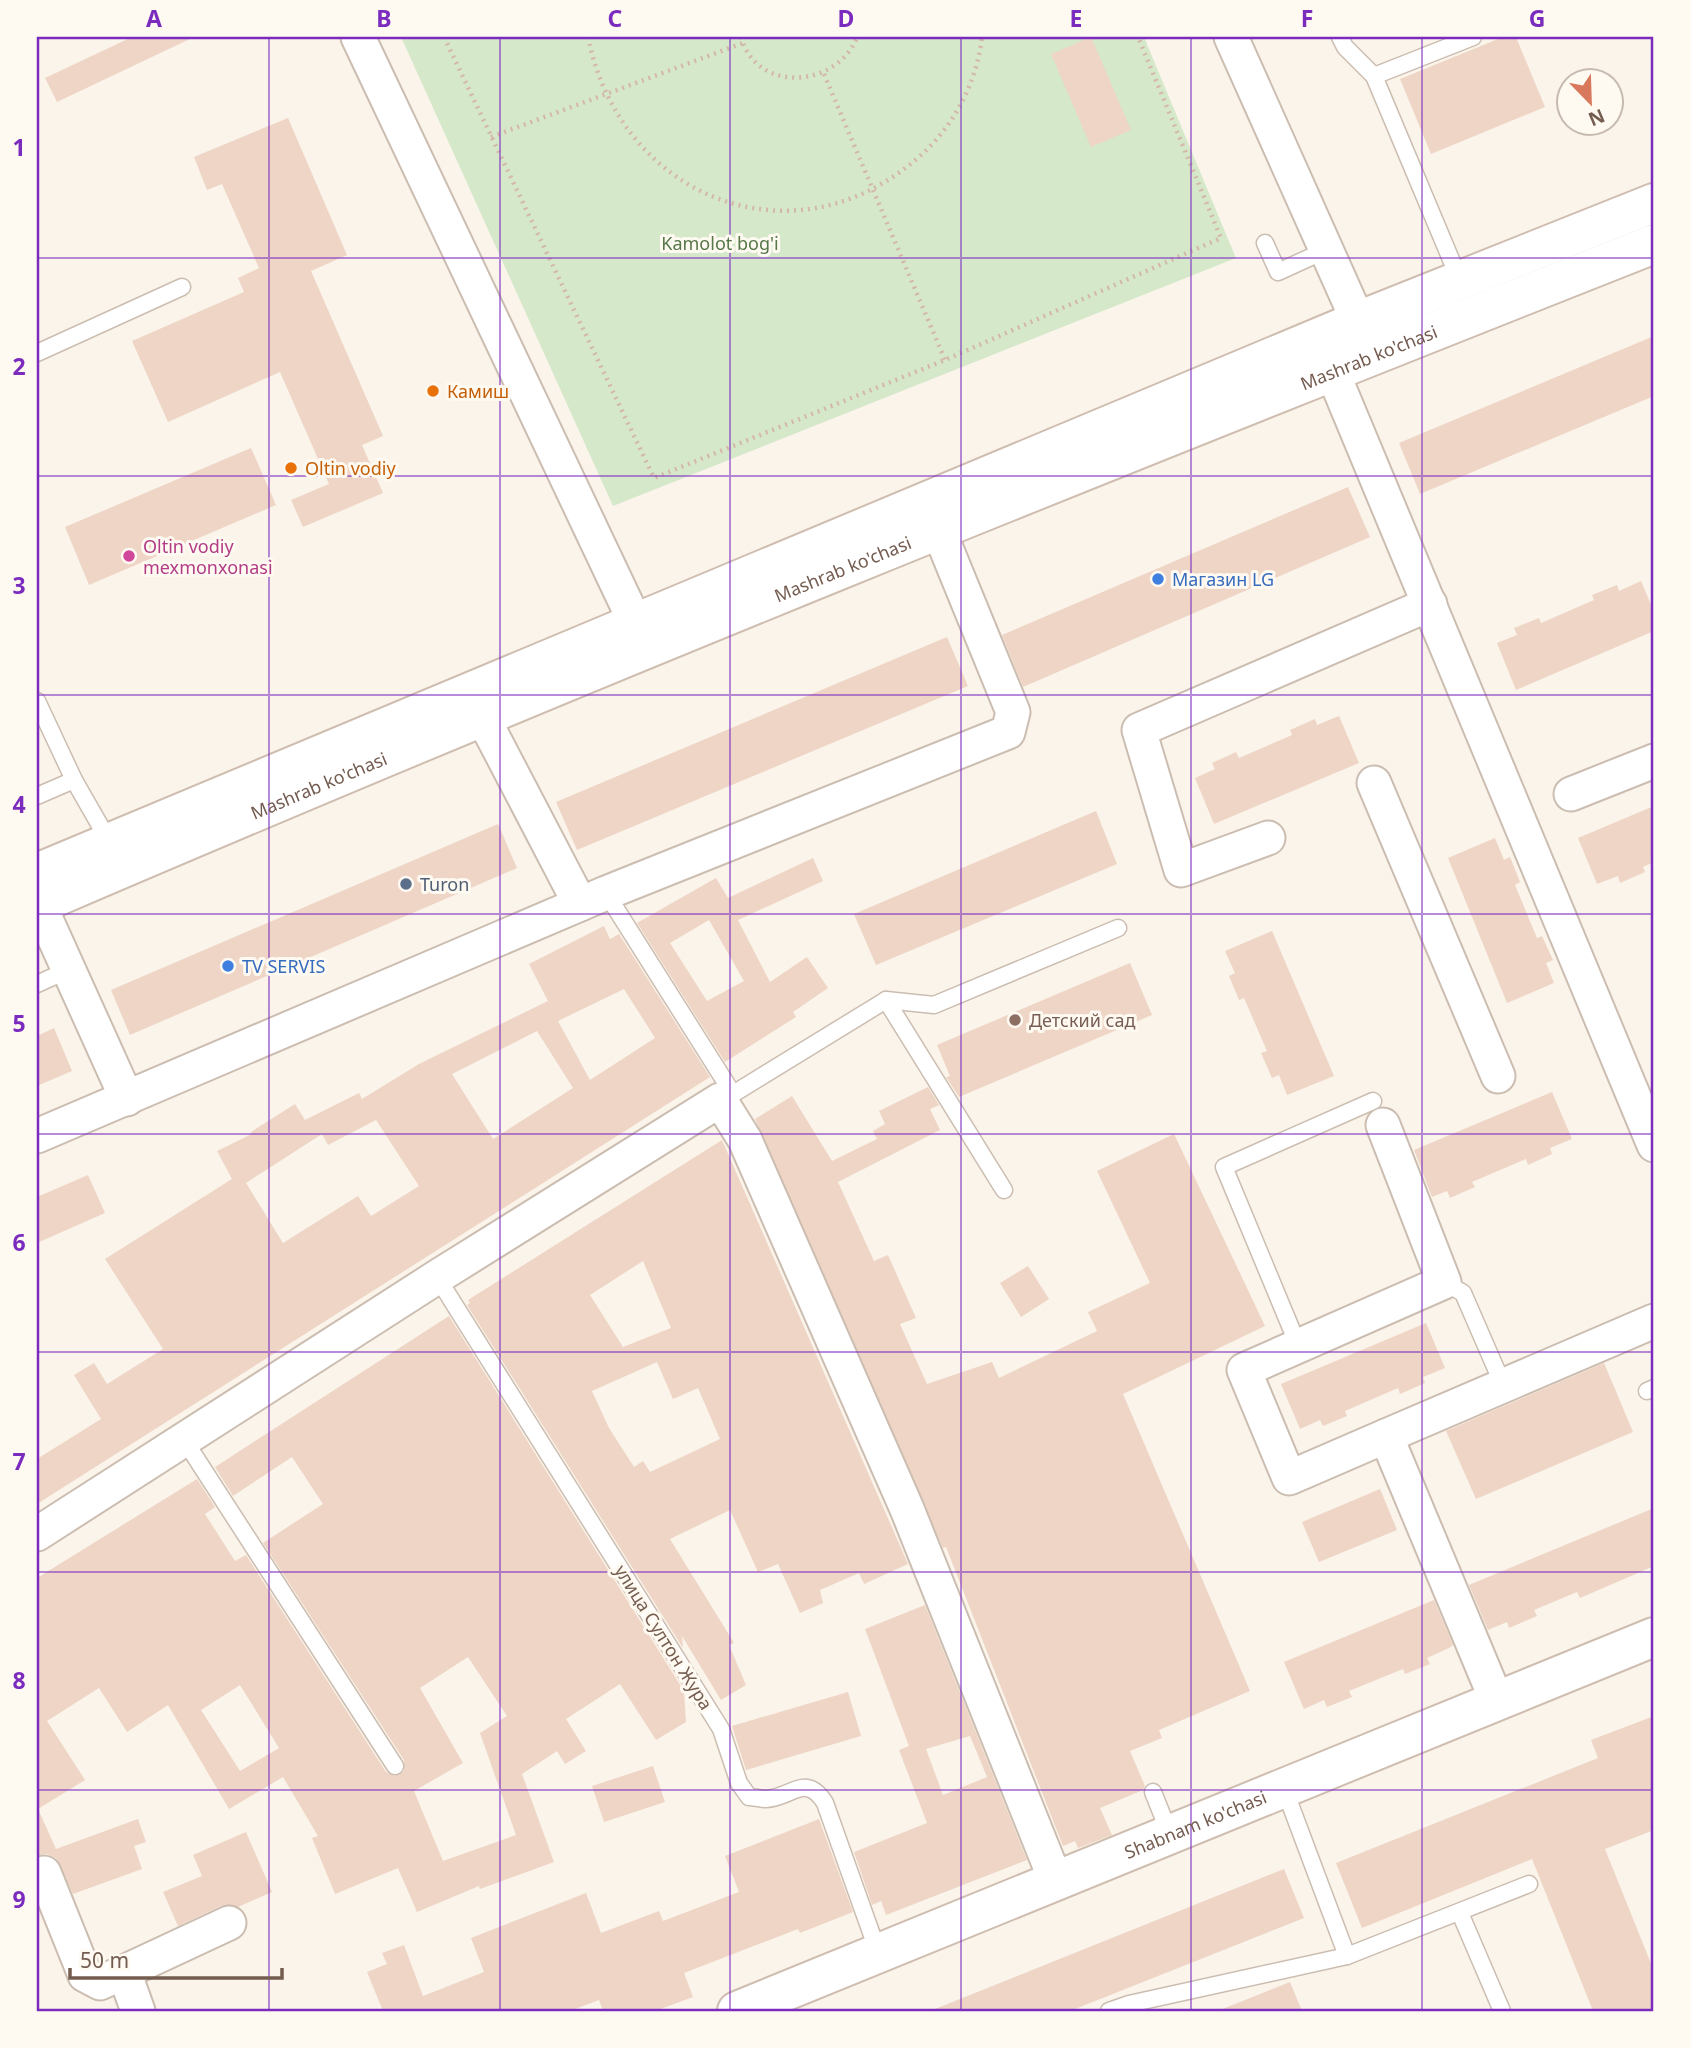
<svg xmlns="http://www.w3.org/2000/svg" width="1691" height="2048" font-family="'Noto Sans',sans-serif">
<rect width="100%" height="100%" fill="#fbf4eb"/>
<path fill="#d6e8ca" d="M401,37H1144L1236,258L613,506Z"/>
<g fill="#eed5c5" fill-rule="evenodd">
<path d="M132,37H194L57,102L45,78Z"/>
<path d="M1091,37L1131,130L1091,147L1051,54Z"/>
<path d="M1503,37H1516L1545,107L1431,154L1400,79Z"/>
<path d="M288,118L347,255L311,271L383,436L362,445L383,493L303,527L291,500L329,484L280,372L168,422L132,341L244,292L238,278L259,268L222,184L207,190L194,157Z"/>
<path d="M1654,336V396L1420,494L1399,443Z"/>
<path d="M251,448L276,505L89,585L65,527Z"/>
<path d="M1348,487L1370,537L1023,687L1002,635Z"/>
<path d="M1641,581L1654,612V631L1516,690L1497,643L1517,635L1514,628L1539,618L1541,623L1594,600L1592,595L1617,585L1619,591Z"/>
<path d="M947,637L968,686L577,850L556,802Z"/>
<path d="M1339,716L1359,763L1214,824L1195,778L1215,769L1212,763L1236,752L1239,758L1292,735L1290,730L1315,719L1317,725Z"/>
<path d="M1654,806V862L1643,867L1645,872L1620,883L1618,876L1597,884L1578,838Z"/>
<path d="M1096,811L1117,864L876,965L854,914Z"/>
<path d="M498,824L517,868L130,1035L111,990Z"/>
<path d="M1495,838L1504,860L1510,857L1520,882L1515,885L1537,938L1542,936L1553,960L1546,963L1554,983L1507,1003L1448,858Z"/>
<path d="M813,858L823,881L738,920L770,982L807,957L828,988L793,1012L796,1017L725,1062L637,923L716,878L728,898ZM709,920L744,981L707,1001L670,943Z"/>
<path d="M604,926L610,939L619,934L710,1077L37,1504V1459L101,1419L74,1375L94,1363L107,1384L163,1349L105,1259L232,1179L217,1151L252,1134L251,1132L295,1104L305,1120L359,1093L362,1099L419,1064L548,1001L529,964ZM624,989L655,1038L590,1080L558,1021ZM537,1031L573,1088L493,1139L452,1074ZM376,1120L419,1186L371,1216L358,1196L283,1243L246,1183L322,1134L328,1145Z"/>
<path d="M1272,931L1334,1076L1287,1095L1279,1075L1272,1078L1261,1053L1267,1051L1244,998L1239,1000L1229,976L1235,973L1225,951Z"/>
<path d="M1130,963L1152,1015L959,1097L946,1077L950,1076L937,1045Z"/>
<path d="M54,1028L72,1071L37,1086V1036Z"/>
<path d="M928,1087L939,1105L930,1109L940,1130L838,1182L874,1261L888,1255L916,1318L900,1324L927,1384L992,1362L999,1378L1097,1331L1088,1312L1150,1283L1097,1171L1174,1134L1265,1326L1123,1394L1250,1691L1159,1730L1162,1738L1130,1751L1145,1786L1143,1790L1100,1808L1112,1835L1078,1848L1075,1841L1063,1846L946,1547L943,1548L755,1119L792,1096L832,1161L877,1139L873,1131L885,1124L879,1111Z"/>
<path d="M1552,1092L1572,1139L1550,1148L1552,1154L1528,1165L1526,1159L1472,1182L1475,1187L1450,1198L1447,1191L1432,1197L1414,1150Z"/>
<path d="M722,1140L908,1564L864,1584L859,1573L820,1590L823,1603L800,1613L778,1564L758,1572L730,1510L670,1539L734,1643L729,1645L746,1685L721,1700L682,1636L683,1648L467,1305L470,1303L468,1300ZM643,1261L671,1328L623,1347L590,1295ZM657,1362L673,1399L698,1388L720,1439L650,1472L643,1461L634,1467L609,1428L592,1391Z"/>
<path d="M88,1175L105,1213L37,1243V1197Z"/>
<path d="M1028,1266L1049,1299L1021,1317L1000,1283Z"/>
<path d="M449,1316L684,1691L686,1722L656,1740L620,1684L566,1719L586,1751L565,1764L557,1751L522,1774L554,1862L480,1889L479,1886L417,1912L398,1868L335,1894L312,1838L318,1836L283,1777L229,1809L168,1705L127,1732L99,1688L47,1721L85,1780L38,1809L56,1849L138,1819L146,1842L134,1846L142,1869L73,1894L56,1858L47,1854L37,1855V1578L197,1479L215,1507L205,1514L235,1561L246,1555L386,1772L395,1776L404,1771V1760L263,1543L323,1504L292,1457L233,1496L215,1467ZM468,1657L507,1716L480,1733L516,1835L443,1861L414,1791L463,1763L420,1688ZM240,1685L279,1748L240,1771L201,1710Z"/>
<path d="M1426,1323L1445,1368L1423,1377L1425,1383L1400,1394L1398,1388L1345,1411L1347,1416L1323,1426L1320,1420L1300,1429L1281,1384Z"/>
<path d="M1604,1363L1633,1432L1476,1499L1446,1431Z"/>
<path d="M1380,1489L1397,1530L1319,1562L1302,1522Z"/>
<path d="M1654,1508V1566L1580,1598L1577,1592L1534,1610L1537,1616L1509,1628L1507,1622L1488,1630L1469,1585Z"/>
<path d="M1434,1600L1453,1645L1449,1648L1427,1658L1430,1664L1405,1674L1403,1669L1349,1691L1352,1697L1327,1707L1324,1700L1304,1709L1284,1662Z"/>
<path d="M925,1605L1027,1860L886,1915L881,1901L872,1905L854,1852L927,1823L899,1750L909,1746L865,1629ZM970,1736L987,1777L943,1795L926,1749Z"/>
<path d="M848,1692L861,1736L746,1770L732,1726Z"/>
<path d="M1654,1716V1830L1605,1849L1654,1971V2011H1593L1532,1859L1362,1928L1336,1863L1598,1758L1591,1740Z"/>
<path d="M653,1766L665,1802L604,1822L592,1786Z"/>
<path d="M819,1819L853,1912L800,1933L798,1929L684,1973L693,1997L655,2011H603L599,2000L570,2011H383L367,1972L387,1964L382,1953L404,1945L423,1996L484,1972L471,1938L586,1893L601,1933L659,1911L663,1921L739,1892L725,1856Z"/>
<path d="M246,1832L272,1892L238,1907L221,1906L178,1926L163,1892L202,1876L193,1855Z"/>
<path d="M1284,1869L1304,1918L1070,2011H930Z"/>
<path d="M1290,1982L1302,2011H1220V2010Z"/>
</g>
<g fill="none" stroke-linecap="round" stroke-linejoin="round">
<defs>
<g id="lane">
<path d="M1340,37L1345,47L1374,76L1460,281"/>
<path d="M1374,76L1473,37"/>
<path d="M1265,243L1278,272L1326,250"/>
<path d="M37,353L182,287"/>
<path d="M37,701L74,780L110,843"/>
<path d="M37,796L74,780"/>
<path d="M606,893L733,1094L886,1000L1004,1190"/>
<path d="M37,984L68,970"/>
<path d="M886,1000L934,1005L1118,928"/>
<path d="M437,1277L721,1729L739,1783L749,1797C754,1797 760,1799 766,1799C791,1798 806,1772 825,1803L878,1952"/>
<path d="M1444,1282L1463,1293L1503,1385"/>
<path d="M1298,1345L1224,1167L1373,1101"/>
<path d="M1647,1391L1654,1388"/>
<path d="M183,1438L395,1766"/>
<path d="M1284,1788L1347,1956"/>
<path d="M1153,1792L1169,1832"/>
<path d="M1460,1913L1502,2011"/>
<path d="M1109,2011L1129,2004L1347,1956L1529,1884"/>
</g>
<g id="street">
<path d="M358,37L636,624"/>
<path d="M1231,37L1358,321"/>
<path d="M1332,371L1654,1145"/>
<path d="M483,718L580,904"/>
<path d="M1374,783L1498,1076"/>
<path d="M1571,794L1654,761"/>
<path d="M1268,838L1181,870L1139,730L1430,604"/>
<path d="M39,904L127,1099"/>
<path d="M1383,1125L1444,1282L1244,1370L1289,1478L1386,1436"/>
<path d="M37,1136L606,893L1008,732L1013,712L939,531"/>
<path d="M37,1534L437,1277L720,1100L745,1140L907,1509L1055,1879"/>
<path d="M1496,1699L1386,1436L1654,1321"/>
<path d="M44,1873L85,1975L100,1983L124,1972L138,2011"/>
<path d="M124,1972L229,1923"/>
</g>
<g id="secondary">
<path d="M37,873L1358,321L1654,203"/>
<path id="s1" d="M37,905C572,675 1113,458 1654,244"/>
<path id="s2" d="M737,2011L1654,1637"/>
</g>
</defs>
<use href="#lane" stroke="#ccbdb1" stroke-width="19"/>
<use href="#street" stroke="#ccbdb1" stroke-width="37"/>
<use href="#secondary" stroke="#cfbdaf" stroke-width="42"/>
<g stroke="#d3b8a7" stroke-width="4.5" stroke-dasharray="2 5" stroke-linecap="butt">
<path d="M444,37L654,478L945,360L1221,238L1138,37"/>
<path d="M588,37C620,198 794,268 920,156C954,126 977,82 982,37"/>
<path d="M741,37C757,95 838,87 857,37"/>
<path d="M824,74L945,360"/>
<path d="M491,137L743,43"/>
</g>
<use href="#lane" stroke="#fff" stroke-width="16"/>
<use href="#street" stroke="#fff" stroke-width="33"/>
<use href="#secondary" stroke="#fff" stroke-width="38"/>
</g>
<path fill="none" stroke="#7b2cbf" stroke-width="2" stroke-opacity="0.55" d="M269,37V2011M500,37V2011M730,37V2011M961,37V2011M1191,37V2011M1422,37V2011M37,258H1654M37,476H1654M37,695H1654M37,914H1654M37,1134H1654M37,1352H1654M37,1572H1654M37,1790H1654"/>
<g fill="#e8710a" stroke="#fef9f1" stroke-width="2.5">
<circle cx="433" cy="391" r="7"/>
<circle cx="291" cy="468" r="7"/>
</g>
<circle fill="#d1479c" stroke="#fef9f1" stroke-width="2.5" cx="129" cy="556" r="7"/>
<g fill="#3f7fe0" stroke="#fef9f1" stroke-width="2.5">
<circle cx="1158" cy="579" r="7"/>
<circle cx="228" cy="966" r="7"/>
</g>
<circle fill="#5c6f8a" stroke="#fef9f1" stroke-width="2.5" cx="406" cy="884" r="7"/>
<circle fill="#8d6e63" stroke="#fef9f1" stroke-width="2.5" cx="1015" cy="1020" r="7"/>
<g text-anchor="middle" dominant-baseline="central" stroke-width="6" stroke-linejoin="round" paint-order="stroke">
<g font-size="18" fill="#567849" stroke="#fef9f1">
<text x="720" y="243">Kamolot bog'i</text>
</g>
<g font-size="18" fill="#745c50" stroke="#fef9f1">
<text stroke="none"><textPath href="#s1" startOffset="1440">Mashrab ko'chasi</textPath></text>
<text stroke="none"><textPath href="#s1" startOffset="873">Mashrab ko'chasi</textPath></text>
<text stroke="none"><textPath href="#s1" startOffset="306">Mashrab ko'chasi</textPath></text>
<text transform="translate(664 1637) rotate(58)">улица Султон Жура</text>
<text stroke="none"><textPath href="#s2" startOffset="495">Shabnam ko'chasi</textPath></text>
</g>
<g font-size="18" fill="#c56008" stroke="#fef9f1" text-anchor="start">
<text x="447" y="391">Камиш</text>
<text x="305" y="468">Oltin vodiy</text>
</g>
<g font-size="18" fill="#b23c85" stroke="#fef9f1" text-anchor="start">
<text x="143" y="546">Oltin vodiy<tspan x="143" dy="21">mexmonxonasi</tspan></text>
</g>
<g font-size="18" fill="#366cbe" stroke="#fef9f1" text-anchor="start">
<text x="1172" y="579">Магазин LG</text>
<text x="242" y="966">TV SERVIS</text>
</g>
<g font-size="18" fill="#4e5e75" stroke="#fef9f1" text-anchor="start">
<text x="420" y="884">Turon</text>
</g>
<g font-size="18" fill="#785e54" stroke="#fef9f1" text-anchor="start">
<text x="1029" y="1020">Детский сад</text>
</g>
</g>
<rect width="1691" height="2048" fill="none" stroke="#fef9f1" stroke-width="77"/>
<g transform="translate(1590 102) rotate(157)"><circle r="33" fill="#fef9f1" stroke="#c7bab1" stroke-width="2"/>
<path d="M0-5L12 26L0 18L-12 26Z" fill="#d8785c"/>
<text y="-10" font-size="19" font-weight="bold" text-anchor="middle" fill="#745c50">N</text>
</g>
<path d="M70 1968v10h212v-10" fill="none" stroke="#745c50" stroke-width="3.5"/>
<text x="80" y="1968" font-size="21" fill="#745c50" stroke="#fef9f1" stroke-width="5" paint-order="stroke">50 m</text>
<rect x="38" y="38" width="1614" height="1972" fill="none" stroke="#7b2cbf" stroke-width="2.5"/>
<g font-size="23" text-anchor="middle" font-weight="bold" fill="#7b2cbf">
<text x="154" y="27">A</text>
<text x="384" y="27">B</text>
<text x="615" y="27">C</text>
<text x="846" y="27">D</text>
<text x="1076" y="27">E</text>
<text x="1307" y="27">F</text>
<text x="1537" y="27">G</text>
<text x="19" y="156">1</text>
<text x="19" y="375">2</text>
<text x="19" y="594">3</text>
<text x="19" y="813">4</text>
<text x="19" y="1032">5</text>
<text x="19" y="1251">6</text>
<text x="19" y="1470">7</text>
<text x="19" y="1689">8</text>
<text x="19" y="1908">9</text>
</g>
</svg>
